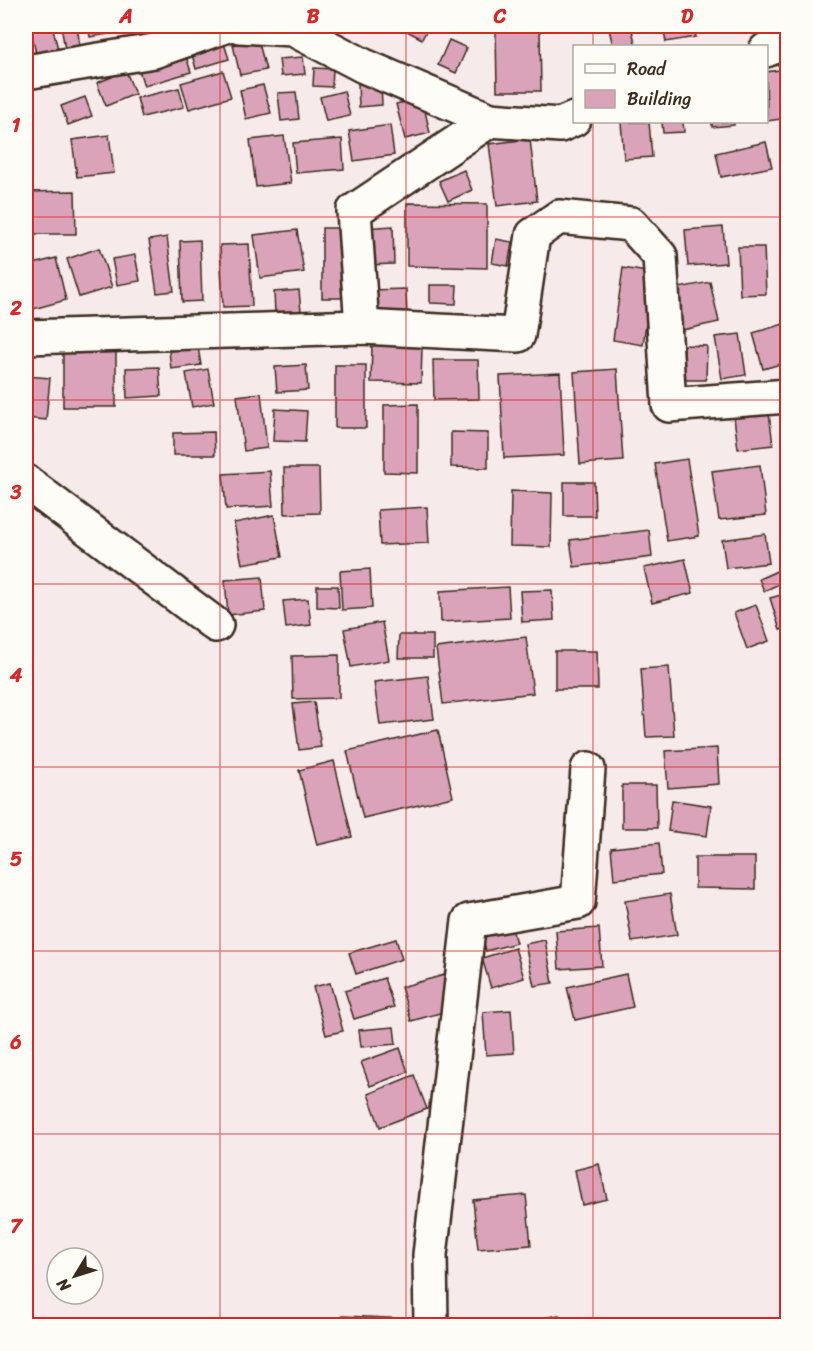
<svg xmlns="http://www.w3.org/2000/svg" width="813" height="1351" font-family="Sriracha,sans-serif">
<rect width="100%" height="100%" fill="#f6eaeb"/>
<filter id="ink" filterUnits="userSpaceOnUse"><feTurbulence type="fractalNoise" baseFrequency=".0167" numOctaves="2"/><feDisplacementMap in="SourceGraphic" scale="12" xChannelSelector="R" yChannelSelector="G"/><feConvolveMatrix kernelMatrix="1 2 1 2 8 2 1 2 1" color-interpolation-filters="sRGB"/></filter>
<g filter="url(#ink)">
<g fill="#daa3b9" stroke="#3b2a1e" stroke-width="1.5">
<path d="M30,26H52L58,49L36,54Z"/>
<path d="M61,26H77L80,47L65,49Z"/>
<path d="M88,26H140V29L90,37Z"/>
<rect x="343" y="26" width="39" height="3"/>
<path d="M405,26H429L422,39L403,29Z"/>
<path d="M624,26H631L636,46H613L609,29Z"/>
<path d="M663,26H694L696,37L666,42Z"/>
<path d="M540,30L541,91H497L496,31Z"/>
<path d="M222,37L229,59L196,69L190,47Z"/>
<path d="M258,39L266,70L240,75L233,45Z"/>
<path d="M449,40L467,48L456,73L438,65Z"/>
<path d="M185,53L191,72L144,86L138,67Z"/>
<path d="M303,57L305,74L281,76L279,59Z"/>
<path d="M314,68L333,69L332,87L313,86Z"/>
<path d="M786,69L788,118L767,121L766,72Z"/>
<path d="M126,71L135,94L106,106L97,83Z"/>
<path d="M223,71L231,97L189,109L181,83Z"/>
<path d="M381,82L382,105L359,107L358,83Z"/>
<path d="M263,85L271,113L246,119L240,90Z"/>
<path d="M179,88L184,107L142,117L137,98Z"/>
<path d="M344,91L350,116L326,121L320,97Z"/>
<path d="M296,92L299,119L281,121L278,93Z"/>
<path d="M85,97L92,116L68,125L61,106Z"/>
<path d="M422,98L430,133L405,139L396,104Z"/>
<path d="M621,122H649L652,157L624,159Z"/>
<path d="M662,122H683L684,132L663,133Z"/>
<path d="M712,122H734V125L712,127Z"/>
<path d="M390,125L394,155L354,161L349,131Z"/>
<path d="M109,135L114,173L77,177L72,140Z"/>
<path d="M284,136L291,183L256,187L250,140Z"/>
<path d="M342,139L344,169L296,173L293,143Z"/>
<path d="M530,139L537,201L497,206L489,144Z"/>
<path d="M766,142L772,167L721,177L716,153Z"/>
<path d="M464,170L472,190L448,201L439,181Z"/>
<path d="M75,191L76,234H26V192Z"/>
<path d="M407,203L487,204V268L407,266Z"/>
<path d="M393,226L394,264L366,265L364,228Z"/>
<path d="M723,227L726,263L688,266L685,230Z"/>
<rect x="322" y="228" width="28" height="70"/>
<path d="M297,230L304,272L260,278L254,235Z"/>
<path d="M167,237L174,291L157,293L149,240Z"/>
<path d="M788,238V299H781Z"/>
<path d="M496,239L512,242L508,266L492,263Z"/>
<path d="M200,240L202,301L182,302L180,241Z"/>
<path d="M249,244L252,306L223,307L220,245Z"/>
<path d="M738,247H764L766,294L740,295Z"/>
<path d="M99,248L112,287L79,297L67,259Z"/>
<path d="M135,255L140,281L117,285L112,259Z"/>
<path d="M56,258L66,300L26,311V266Z"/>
<path d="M623,268L653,273L643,345L613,340Z"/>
<path d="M710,282L719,322L682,330L673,289Z"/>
<path d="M430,285H457L456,304L430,303Z"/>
<path d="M406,289L407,318L372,319L370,290Z"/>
<path d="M299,290L301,312L275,313L274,292Z"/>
<path d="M787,323L788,362L763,369L753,333Z"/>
<path d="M740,334L746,375L722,379L715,337Z"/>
<path d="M63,338L116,339V407H63Z"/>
<path d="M372,345L422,347L421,383L371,382Z"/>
<path d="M684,345L707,346L706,380H683Z"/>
<path d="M198,347L201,365L171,369L169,351Z"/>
<path d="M433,360H478L479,399L434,400Z"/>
<path d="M306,365L308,390L277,392L275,367Z"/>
<rect x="335" y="365" width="31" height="63"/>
<path d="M159,367L161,396L127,398L126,368Z"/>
<path d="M208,369L214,403L192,407L186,373Z"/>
<path d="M617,369L623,461L580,464L574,372Z"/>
<path d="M560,373L564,455L504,458L500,376Z"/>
<path d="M26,376L50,378L46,420L26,418Z"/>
<path d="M261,393L267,448L244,451L237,396Z"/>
<path d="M418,404V473L384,472V405Z"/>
<path d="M275,409L307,411L305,442L273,441Z"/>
<path d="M769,413L773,445L738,449L734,417Z"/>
<path d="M214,432L215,455H173V433Z"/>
<path d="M451,432L488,433V468L451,467Z"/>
<path d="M687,459L699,536L667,541L655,464Z"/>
<path d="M760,465L766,515L719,520L712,471Z"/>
<path d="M284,468H319L320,513L285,514Z"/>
<path d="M270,471L273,506L226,509L223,474Z"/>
<path d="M564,482H594L595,516H564Z"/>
<path d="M511,491L552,493L551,547L510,546Z"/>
<path d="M427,507L429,543L380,545L378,510Z"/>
<path d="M274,515L282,557L242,564L234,523Z"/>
<path d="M649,530L652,557L574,567L570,540Z"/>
<path d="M765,534L769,563L726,568L722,540Z"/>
<path d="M685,559L693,593L652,603L644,568Z"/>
<path d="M788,566V580L764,591L759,579Z"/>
<path d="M370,569L372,608L342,610L340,571Z"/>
<path d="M262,577L265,611L228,615L225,580Z"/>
<path d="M317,586H338L339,608L317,607Z"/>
<path d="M508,587L510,618L441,622L440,591Z"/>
<path d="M552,590L554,620L522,622L520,591Z"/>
<path d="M788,593V628L780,630L770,598Z"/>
<path d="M308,599L311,625L286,628L283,601Z"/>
<path d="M756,605L769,641L747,649L734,613Z"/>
<path d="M382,622L389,660L351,667L344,629Z"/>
<path d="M399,635H433V658H398Z"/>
<path d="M526,637L533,693L443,704L436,648Z"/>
<path d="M555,651H597L598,689H555Z"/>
<path d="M339,655V698L293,699L292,656Z"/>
<path d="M669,667L674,736L646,737L641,669Z"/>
<path d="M428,676L434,719L380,725L374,682Z"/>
<path d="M314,702L321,747L299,750L293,704Z"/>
<path d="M438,730L453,797L363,818L347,751Z"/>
<path d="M717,748L719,784L668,788L665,751Z"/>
<path d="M334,761L352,837L317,845L299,770Z"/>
<path d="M622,785H656L657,828H622Z"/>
<path d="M672,800L711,806L707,836L668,831Z"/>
<path d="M659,843L662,874L614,879L611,848Z"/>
<path d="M695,857H755V889L695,888Z"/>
<path d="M670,894L677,935L632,942L625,901Z"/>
<path d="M510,922L516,943L486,951L481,930Z"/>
<path d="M599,928L602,966L559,969L556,931Z"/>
<path d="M396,939L402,959L356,974L349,953Z"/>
<path d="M545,940L553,983L534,986L525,944Z"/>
<path d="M515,948L524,978L491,988L482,958Z"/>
<path d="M448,974L458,1008L411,1021L401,987Z"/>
<path d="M626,974L633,1007L575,1020L567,987Z"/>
<path d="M384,978L394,1007L354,1019L345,991Z"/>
<path d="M330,983L343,1031L326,1035L313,987Z"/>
<path d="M511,1010L514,1053L486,1055L483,1012Z"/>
<path d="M394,1027L396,1044L361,1047L359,1030Z"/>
<path d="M400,1048L408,1072L370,1086L361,1062Z"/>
<path d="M414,1075L427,1109L380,1127L368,1094Z"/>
<path d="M599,1164L607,1199L582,1205L575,1170Z"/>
<path d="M526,1195L531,1245L478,1249L473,1200Z"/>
<path d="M559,1315L561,1326H504Z"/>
<path d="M342,1316L410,1319V1326H342Z"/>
</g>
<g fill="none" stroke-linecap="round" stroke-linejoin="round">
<defs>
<g id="minor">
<path d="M239,26L293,29L364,66L490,120L560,125L574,119"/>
<path d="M766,50L788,41"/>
<path d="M26,72L154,51L225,26"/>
<path d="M362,327L354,211L490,120"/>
<path d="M26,337L362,327L518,335L533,235L559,217L631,224L660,256L669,405L788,396"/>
<path d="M26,482L216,625"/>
<path d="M431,1326L430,1255L469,921L578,902L588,769"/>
</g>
</defs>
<use href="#minor" stroke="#3b2a1e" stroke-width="38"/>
<use href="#minor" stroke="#fdfcf7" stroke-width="33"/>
</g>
</g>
<path fill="none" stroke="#d62828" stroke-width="1.5" stroke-opacity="0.55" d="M220,26V1326M406,26V1326M593,26V46M593,122V1326M26,217H788M26,400H788M26,584H788M26,767H788M26,951H788M26,1134H788"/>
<rect width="813" height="1351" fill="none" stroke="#fdfcf7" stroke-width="66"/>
<rect x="573" y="45" width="195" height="78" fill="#fdfcf7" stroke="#afa8a0" stroke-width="1.5"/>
<rect x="585" y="64" width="30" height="9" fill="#fdfcf7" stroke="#afa8a0" stroke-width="1.5"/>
<text x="627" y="75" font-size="18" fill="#3b2a1e">Road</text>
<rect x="585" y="90" width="30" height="18" fill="#daa3b9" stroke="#afa8a0" stroke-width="1.5"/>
<text x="627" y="105" font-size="18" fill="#3b2a1e">Building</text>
<g transform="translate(75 1276) rotate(232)"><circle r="28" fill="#fdfcf7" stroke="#afa8a0" stroke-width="1.5"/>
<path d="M0-4.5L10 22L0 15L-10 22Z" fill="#3b2a1e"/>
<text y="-9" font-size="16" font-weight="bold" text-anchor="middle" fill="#3b2a1e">N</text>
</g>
<rect x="33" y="33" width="747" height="1285" fill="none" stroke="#d62828" stroke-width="2"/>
<g font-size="20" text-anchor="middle" font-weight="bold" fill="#d62828">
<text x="126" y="23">A</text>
<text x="313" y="23">B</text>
<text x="500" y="23">C</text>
<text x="687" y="23">D</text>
<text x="16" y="132">1</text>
<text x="16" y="315">2</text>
<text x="16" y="499">3</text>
<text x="16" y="682">4</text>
<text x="16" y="866">5</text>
<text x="16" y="1049">6</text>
<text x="16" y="1233">7</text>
</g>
</svg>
